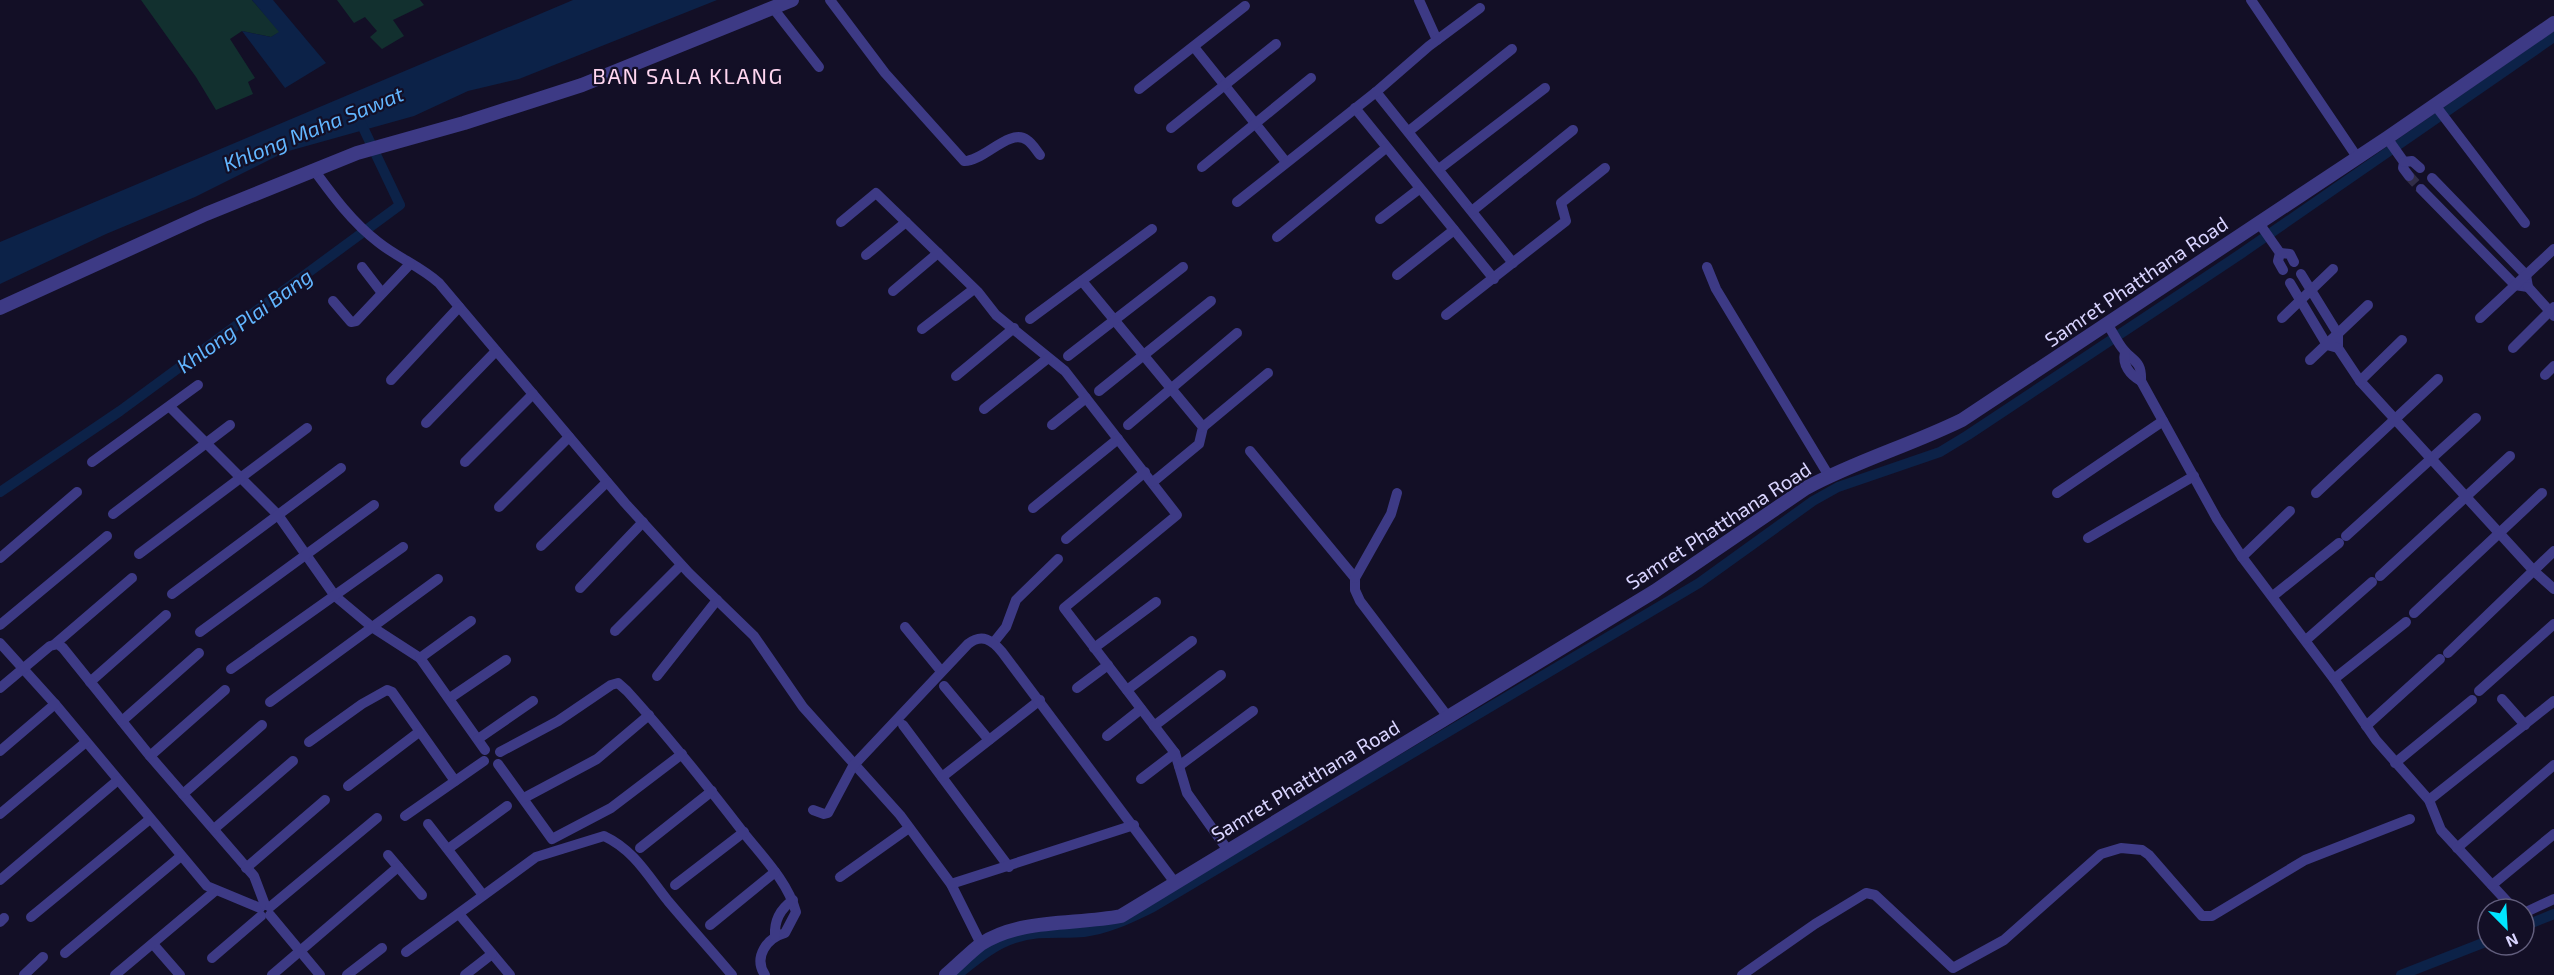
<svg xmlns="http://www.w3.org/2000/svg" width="2554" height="975" font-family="'Exo 2',sans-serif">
<rect width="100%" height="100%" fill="#130f26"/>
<g fill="#12302f">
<path d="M141,0H252L280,32L271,37L242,31L230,39L255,78L248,82L253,94L216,110L196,77Z"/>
<path d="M337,0H420L424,5L393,20L404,36L382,49L370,37L377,31L365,17L354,23Z"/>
</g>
<g fill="#0c2248">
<path d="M252,0H273L326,63L285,88L242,31L271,37L279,32Z"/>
<path d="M573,0H717L519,79L468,91L414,116L285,152L195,197L106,234L0,284V242Z"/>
</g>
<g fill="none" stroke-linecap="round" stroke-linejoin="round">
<g stroke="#0c2248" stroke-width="10">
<path d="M0,492L120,411L400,205L359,119"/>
<path d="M2524,926L2554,914"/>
<path d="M957,975C976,960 993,945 1015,938C1038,930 1061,934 1084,932C1109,929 1132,917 1153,907L1699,583L1813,501L1838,487L1940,452L1968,435L2242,253L2554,37"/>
<path d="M2401,975L2488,941"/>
</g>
<path stroke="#312d47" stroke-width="10" stroke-dasharray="10 5" stroke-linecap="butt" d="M2409,176L2421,189"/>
<g stroke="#3d3a85" stroke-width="10">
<path d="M830,0L885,73L964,161C983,162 1010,127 1027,140C1032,143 1036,150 1040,155"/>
<path d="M1419,0L1437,40"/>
<path d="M2251,0L2357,157"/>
<path d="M773,8L819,67"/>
<path d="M1194,47L1286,162"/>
<path d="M1139,89L1245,6"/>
<path d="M1376,92L1513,263"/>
<path d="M2435,105L2525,223"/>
<path d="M1355,108L1494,279"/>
<path d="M1171,128L1276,44"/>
<path d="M1409,131L1512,49"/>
<path d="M2387,138L2404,162L2403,168L2409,176"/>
<path d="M2404,162L2412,161L2420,168"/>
<path d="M1202,167L1311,78"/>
<path d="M1439,169L1545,88"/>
<path d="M314,170C333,196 352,222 378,242C398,258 420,266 439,283L625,503L689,573L754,636L803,707L900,815L951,884L981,944"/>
<path d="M2421,189L2515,285L2528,287L2526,275L2432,178"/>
<path d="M1237,202L1376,92L1429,46L1480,8"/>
<path d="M1472,211L1573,130"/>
<path d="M1380,219L1419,189"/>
<path d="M841,222L876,193L978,292L996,315L1065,371L1177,515L1064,608L1175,753L1187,793L1227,849"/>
<path d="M2259,223L2280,253L2278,261L2283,270"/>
<path d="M1277,237L1386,148"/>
<path d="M2280,253L2290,254L2294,262"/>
<path d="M866,255L906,222"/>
<path d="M362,267L382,293"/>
<path d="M1707,267L1716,289L1829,476"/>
<path d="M2301,274L2338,334V348L2360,381L2534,571L2554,589"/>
<path d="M1397,275L1454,230"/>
<path d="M1082,281L1203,427L1199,444L1153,482"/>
<path d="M2290,283L2327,345L2338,348"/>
<path d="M2528,287L2554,316"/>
<path d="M893,291L938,253"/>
<path d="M333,301L351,322L356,321L410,264"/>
<path d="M1446,315L1566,221L1561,203L1605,168"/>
<path d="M2282,318L2333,269"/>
<path d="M2480,318L2554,249"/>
<path d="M1030,319L1152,229"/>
<path d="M2107,324C2113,332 2117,342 2123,349C2133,362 2142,360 2141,381L2217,519L2242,557L2334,679L2376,740L2429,800L2441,830L2514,909"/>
<path d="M922,329L974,289"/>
<path d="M2513,348L2554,307"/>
<path d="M2125,352C2122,365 2130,375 2141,381"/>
<path d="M1068,356L1183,267"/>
<path d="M2310,360L2368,305"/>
<path d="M2545,375L2554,366"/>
<path d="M956,376L1014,328"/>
<path d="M391,380L459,307"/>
<path d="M2360,381L2402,340"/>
<path d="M1099,391L1211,301"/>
<path d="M170,407L278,515L335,596L372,627L420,658L485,750"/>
<path d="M984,409L1048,358"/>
<path d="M426,423L496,351"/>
<path d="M1052,425L1086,398"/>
<path d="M1128,425L1237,333"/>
<path d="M1203,427L1268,373"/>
<path d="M1250,451L1355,578V590L1360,601L1448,717"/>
<path d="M92,462L198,385"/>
<path d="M465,462L533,394"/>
<path d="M2057,493L2163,421"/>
<path d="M2316,493L2438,379"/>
<path d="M499,507L569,437"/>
<path d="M1033,508L1118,439"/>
<path d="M113,514L230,425"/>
<path d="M2346,536L2476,418"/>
<path d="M2088,538L2194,476"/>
<path d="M1066,539L1145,472"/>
<path d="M541,546L607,482"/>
<path d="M139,554L307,428"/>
<path d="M2242,557L2290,511"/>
<path d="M0,558L77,492"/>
<path d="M2380,576L2510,456"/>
<path d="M1355,578L1391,514L1397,493"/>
<path d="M580,588L643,522"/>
<path d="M172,594L341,468"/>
<path d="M2273,596L2339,543"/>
<path d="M2414,613L2542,493"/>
<path d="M0,625L107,536"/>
<path d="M905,627L941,671"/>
<path d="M615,631L681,565"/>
<path d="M200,632L374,505"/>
<path d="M2306,640L2372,582"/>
<path d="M994,642L1006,627L1016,600L1058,559"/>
<path d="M0,643L55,704L207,886L260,908"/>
<path d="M55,644L132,578"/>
<path d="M1094,648L1156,602"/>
<path d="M2448,653L2554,551"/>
<path d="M420,658L471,621"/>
<path d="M231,669L403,547"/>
<path d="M657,676L717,600"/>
<path d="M2334,679L2406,622"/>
<path d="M90,682L166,615"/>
<path d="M944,686L989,740"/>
<path d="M0,688L50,646L58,644L63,648L150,756L254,876L265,905"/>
<path d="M1077,688L1108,665"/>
<path d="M1127,690L1192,641"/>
<path d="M2479,691L2554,624"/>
<path d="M450,698L506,660"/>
<path d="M2502,699L2525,725"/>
<path d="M270,702L438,579"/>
<path d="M122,721L199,653"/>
<path d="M903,725L1009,867"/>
<path d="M1154,726L1221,675"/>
<path d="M2366,726L2440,659"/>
<path d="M1107,736L1141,709"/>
<path d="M478,739L533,701"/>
<path d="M309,742L362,704L387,690L392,692L455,781"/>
<path d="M0,751L55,704"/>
<path d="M500,752L558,721L611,685L618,683L627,691C668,736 706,784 743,832C762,856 788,882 796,912L785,933C767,938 753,957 765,975"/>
<path d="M150,756L225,690"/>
<path d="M2395,763L2472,700"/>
<path d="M498,764L552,839L611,808L682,754"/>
<path d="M1179,766L1253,711"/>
<path d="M942,777L1040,700"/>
<path d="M1141,779L1175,753"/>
<path d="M348,786L419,732"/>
<path d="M183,794L262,725"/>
<path d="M524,798L597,759L649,715"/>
<path d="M2429,800L2554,701"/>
<path d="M813,810L824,814L828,813L853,766L968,644C982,633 992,640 1002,652L1176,884"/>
<path d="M0,814L86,742"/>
<path d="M405,816L484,761"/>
<path d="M428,824L483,895"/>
<path d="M214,829L293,761"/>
<path d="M640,848L712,791"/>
<path d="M2457,848L2554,765"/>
<path d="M448,849L507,806"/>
<path d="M388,855L422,895"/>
<path d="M246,868L325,800"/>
<path d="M840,877L909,828"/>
<path d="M0,880L118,780"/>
<path d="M951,884L1134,825"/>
<path d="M675,885L744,832"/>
<path d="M2492,885L2554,834"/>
<path d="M270,907L377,818"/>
<path d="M2524,913L2554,899"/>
<path d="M459,914L510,975"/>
<path d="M270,915L320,975"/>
<path d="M31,917L150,819"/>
<path d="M0,922L4,918"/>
<path d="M710,925L775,872"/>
<path d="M775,936C774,920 780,909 793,900"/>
<path d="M153,944L180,975"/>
<path d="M406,952L536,857L604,836C634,850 648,876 668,901C689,926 711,950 732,975"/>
<path d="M65,953L181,856"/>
<path d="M212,958L261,916"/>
<path d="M24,975L43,957"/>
<path d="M115,975L215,891"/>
<path d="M272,975L398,867"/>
<path d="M347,975L382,948"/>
<path d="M465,975L492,954"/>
<path d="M1742,975L1815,924L1866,893L1875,895L1953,968L2004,940L2101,854L2121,848L2142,850L2149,855L2202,916H2212L2305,860L2410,819"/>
</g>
<g stroke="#3d3a85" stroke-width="14">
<path d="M0,308L206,214L357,153L464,123L582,85L792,0"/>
<path d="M946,975C958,965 969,953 981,944C1021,918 1076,925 1121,916L1655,591L1806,488C1856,461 1911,445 1962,420L2387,138L2554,23"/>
</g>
</g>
<g text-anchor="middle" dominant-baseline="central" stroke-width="4.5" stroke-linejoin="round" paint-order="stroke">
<g font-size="20" fill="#d9d4ff" stroke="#130f26">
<text transform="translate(2136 281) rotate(-34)">Samret Phatthana Road</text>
<text transform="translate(1718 525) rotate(-33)">Samret Phatthana Road</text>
<text transform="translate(1305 780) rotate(-31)">Samret Phatthana Road</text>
</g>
<g font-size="21" font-style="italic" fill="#62b6ff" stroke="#130f26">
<text transform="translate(313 128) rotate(-22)">Khlong Maha Sawat</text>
<text transform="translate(244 320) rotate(-36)">Khlong Plai Bang</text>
</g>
<g font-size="22" letter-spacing="1.5" fill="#ffd6f0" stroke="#130f26">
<text x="688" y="75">BAN SALA KLANG</text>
</g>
</g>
<g transform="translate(2506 927) rotate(156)"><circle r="28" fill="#130f26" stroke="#625e7d" stroke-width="1.5"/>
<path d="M0-4.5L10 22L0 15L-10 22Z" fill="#00e5ff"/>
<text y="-9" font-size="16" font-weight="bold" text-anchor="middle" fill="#d9d4ff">N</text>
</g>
</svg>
